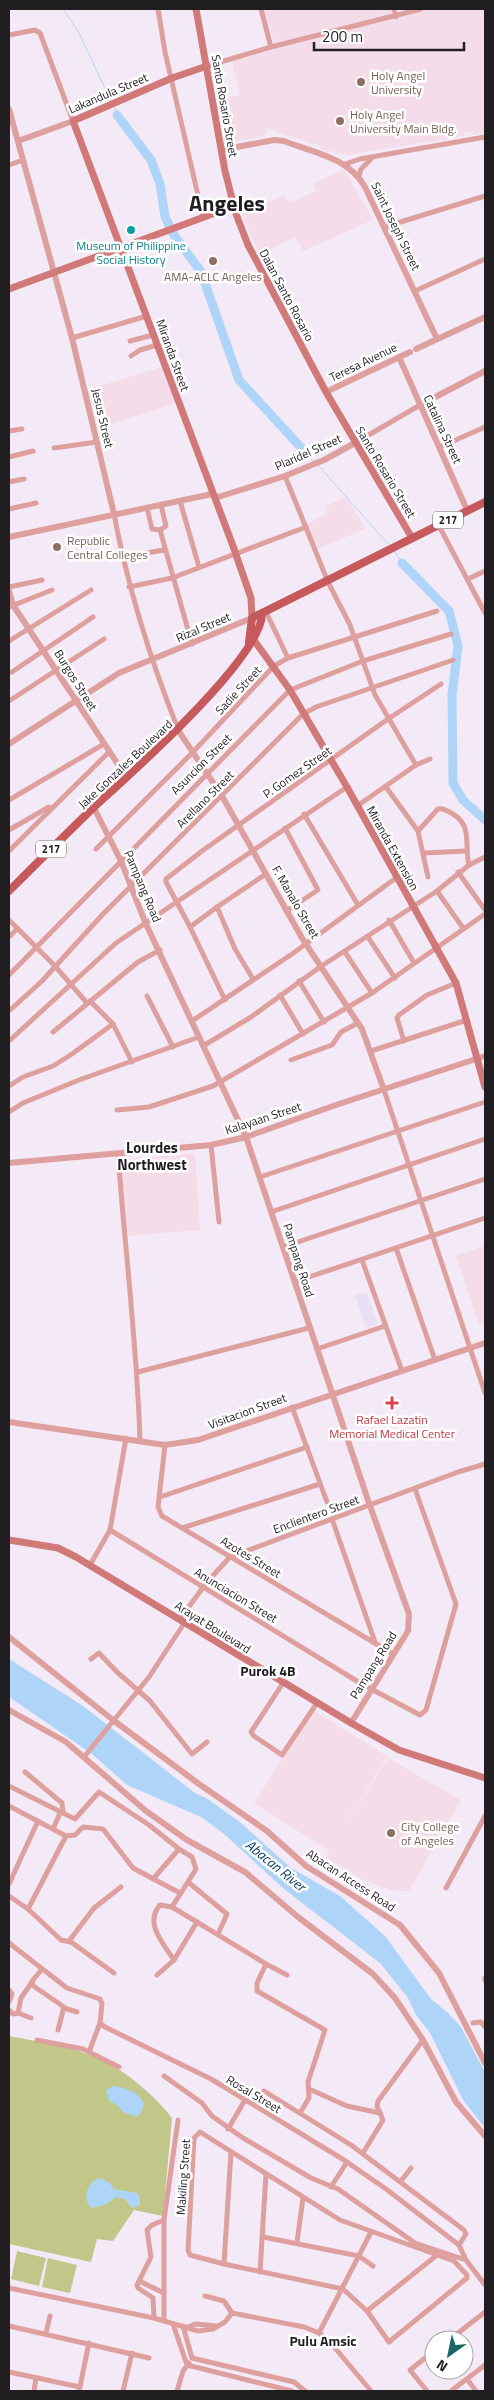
<svg xmlns="http://www.w3.org/2000/svg" width="494" height="2400" font-family="'Titillium Web',sans-serif">
<rect width="100%" height="100%" fill="#f4eaf7"/>
<path fill="#e8dff4" d="M367,1292L378,1324L366,1328L355,1295Z"/>
<g fill="#f4dce8">
<path d="M264,9H391L394,20L429,9H485V133L474,135L473,131L464,133V136L347,155L321,149L320,146L268,129L265,136L229,142L225,130L228,127L224,120V106L220,99L240,95L232,61L276,49Z"/>
<path d="M344,169L373,220L303,251L295,237L260,255L241,213L285,195L287,200L291,202L316,191L313,184Z"/>
<path d="M165,366L176,403L99,428L87,390Z"/>
<path d="M346,496L365,529L317,549L307,524L327,513L325,507Z"/>
<path d="M195,1153L200,1230L127,1236L120,1160Z"/>
<path d="M485,1246V1322L479,1324L456,1255Z"/>
<path d="M313,1710L387,1756L339,1835L388,1758L461,1800L409,1891H394L363,1880L326,1857L329,1851L254,1803Z"/>
</g>
<g fill="#c1c689">
<path d="M9,2036C35,2041 62,2045 87,2054C118,2064 152,2092 172,2118L163,2216L134,2210L113,2241L97,2239L91,2262L9,2244Z"/>
<path d="M17,2251L46,2258L39,2286L11,2279Z"/>
<path d="M48,2258L77,2265L70,2293L42,2287Z"/>
</g>
<g fill="#aed5f7">
<path d="M9,1659L83,1706L195,1793L208,1799L241,1823L291,1868L340,1896L385,1936L431,1999L448,2013L461,2027L485,2072V2128L463,2100L430,2033L416,2015L408,1998L380,1963L284,1889L223,1833L201,1817L127,1785L92,1754L9,1697Z"/>
<path d="M113,2086C125,2088 139,2091 144,2104L140,2114L136,2117L123,2112L117,2105L109,2101L106,2090Z"/>
<path d="M99,2178L109,2182L114,2189L137,2193L140,2197V2205L132,2208L125,2199L116,2197L105,2205L91,2208C82,2198 87,2183 99,2178Z"/>
</g>
<g fill="none" stroke-linecap="round" stroke-linejoin="round">
<g stroke="#aed5f7" stroke-width="1">
<path d="M63,9L79,33L111,101"/>
<path d="M114,107L117,115"/>
<path d="M307,454L313,461"/>
<path d="M318,465L390,546"/>
<path d="M394,551L402,563"/>
</g>
<g stroke="#aed5f7" stroke-width="9">
<path d="M117,115L151,160L160,184L165,217L174,235L201,272L239,380L307,454"/>
<path d="M402,563L449,611L458,646L452,695L453,783L463,800L485,820"/>
</g>
<g stroke="#dea09f" stroke-width="5">
<path d="M158,9L165,52L203,217"/>
<path d="M261,9L271,47"/>
<path d="M394,9L396,17"/>
<path d="M9,35L35,30L40,33L73,121"/>
<path d="M207,66L271,47L421,9"/>
<path d="M345,164L360,159L485,137"/>
<path d="M9,165L23,160"/>
<path d="M359,176L361,169L372,158"/>
<path d="M384,227L485,196"/>
<path d="M415,291L485,259"/>
<path d="M72,338L147,316"/>
<path d="M130,341L153,335"/>
<path d="M131,356L140,350L157,345"/>
<path d="M9,431L22,429"/>
<path d="M355,443L420,405"/>
<path d="M440,447L485,427"/>
<path d="M54,448L97,442"/>
<path d="M9,457L33,451"/>
<path d="M285,476L328,582L350,625L375,695L416,765"/>
<path d="M9,482L24,479"/>
<path d="M180,501L199,567"/>
<path d="M147,508L152,529L160,530L166,526L161,505"/>
<path d="M9,509L36,503"/>
<path d="M114,514C128,588 150,659 178,729"/>
<path d="M438,524L485,613"/>
<path d="M160,530L192,644"/>
<path d="M122,557L164,550"/>
<path d="M468,579L485,571"/>
<path d="M9,587L42,580"/>
<path d="M129,587L172,578L306,527"/>
<path d="M9,607L52,590"/>
<path d="M266,612L288,658"/>
<path d="M9,641L91,590"/>
<path d="M12,672L93,617"/>
<path d="M9,701L104,639"/>
<path d="M386,787L418,831L428,877"/>
<path d="M9,800L104,744"/>
<path d="M357,806L416,765L430,759"/>
<path d="M304,814L358,905"/>
<path d="M285,828L318,890L286,911"/>
<path d="M9,830L49,807"/>
<path d="M418,831L438,809C443,808 448,811 453,814C473,826 464,846 469,865"/>
<path d="M96,849L192,753L274,666L288,658L437,611"/>
<path d="M9,851L109,752"/>
<path d="M424,853L466,851"/>
<path d="M458,872L485,910"/>
<path d="M437,891L463,928"/>
<path d="M217,907L266,874"/>
<path d="M9,920L55,966L87,1003"/>
<path d="M389,920L414,963"/>
<path d="M190,927L217,907L235,949L253,979"/>
<path d="M9,937L17,929"/>
<path d="M368,937L395,978"/>
<path d="M345,952L372,993"/>
<path d="M9,975L290,690L363,661L451,634"/>
<path d="M299,981L324,1022"/>
<path d="M280,995L303,1034"/>
<path d="M147,996L173,1047"/>
<path d="M225,1000L190,927L166,882V879L202,851L388,719L441,684"/>
<path d="M90,1001L113,1024L132,1062"/>
<path d="M9,1011L42,981L103,914L303,714L316,707L453,660"/>
<path d="M192,1021L292,954L396,878"/>
<path d="M53,1032L138,962L160,950"/>
<path d="M9,1041L116,943L347,787"/>
<path d="M404,1041L397,1018L399,1015L427,995L456,983"/>
<path d="M203,1046L251,1017L320,967L437,891L469,865L485,857"/>
<path d="M371,1051L467,1020"/>
<path d="M291,1060L332,1045L341,1032L358,1023"/>
<path d="M9,1086L23,1077L53,1066L72,1054L113,1024"/>
<path d="M384,1090L485,1393"/>
<path d="M117,1110L149,1107L213,1086L372,993L485,914"/>
<path d="M9,1112L23,1103L79,1080L199,1037"/>
<path d="M211,1145L219,1222"/>
<path d="M118,1154C125,1250 137,1344 140,1440"/>
<path d="M260,1177L485,1102"/>
<path d="M271,1212L485,1139"/>
<path d="M283,1247L485,1179"/>
<path d="M396,1248L435,1360"/>
<path d="M362,1260L402,1371"/>
<path d="M294,1282L485,1218"/>
<path d="M317,1349L385,1326"/>
<path d="M138,1372L309,1328"/>
<path d="M292,1407L327,1502"/>
<path d="M126,1438L110,1530L360,1683L420,1715L426,1710L456,1604L415,1489"/>
<path d="M165,1445L158,1507L162,1516L393,1654"/>
<path d="M160,1497L307,1447"/>
<path d="M332,1519L375,1642"/>
<path d="M182,1528L320,1484"/>
<path d="M90,1565L110,1530"/>
<path d="M180,1619L207,1582L230,1557L458,1472L485,1464"/>
<path d="M91,1659L99,1653L117,1672L150,1701L192,1754L207,1742"/>
<path d="M283,1683L251,1732L254,1736L282,1755L317,1703"/>
<path d="M84,1757L149,1677L185,1622"/>
<path d="M25,1772L62,1803L63,1812"/>
<path d="M9,1786L75,1819L99,1792L149,1825L179,1849L153,1879"/>
<path d="M9,1806L66,1836L28,1909"/>
<path d="M53,1829L60,1813"/>
<path d="M66,1836L75,1835L83,1827L103,1829L133,1868L180,1893"/>
<path d="M188,1882L227,1914L218,1934"/>
<path d="M9,1884L38,1821"/>
<path d="M446,1888L485,1816"/>
<path d="M9,1896L28,1909L61,1940L71,1942L114,1973"/>
<path d="M172,1907L196,1869L192,1857L179,1849"/>
<path d="M69,1941L94,1908L121,1887"/>
<path d="M9,1943L67,1988L100,1999L102,2004L100,2023L105,2027L211,2079L344,2160L386,2189L459,2245L466,2260L485,2285"/>
<path d="M174,1960L197,1922"/>
<path d="M42,1969L33,1980L32,1985L64,2007L58,2030"/>
<path d="M157,1975L174,1960C163,1943 144,1923 160,1905L172,1907L266,1964"/>
<path d="M287,1975L266,1964L257,1983V1991L325,2030L308,2082L309,2098L300,2113"/>
<path d="M485,1978V1980"/>
<path d="M9,1990L12,1994L9,2002"/>
<path d="M64,2008L77,2012"/>
<path d="M9,2010L13,2014L18,2013L31,2018"/>
<path d="M18,2013L21,1998L32,1982"/>
<path d="M473,2023L481,2022L485,2027"/>
<path d="M37,2040L83,2049L119,2067"/>
<path d="M89,2052L100,2023"/>
<path d="M164,2076L202,2103L212,2116L243,2138L311,2178L338,2189L415,2243L466,2260"/>
<path d="M309,2089L347,2106L380,2113"/>
<path d="M253,2104L264,2091L351,2145L464,2230L466,2234L459,2245"/>
<path d="M228,2129L245,2100"/>
<path d="M200,2132L340,2220L454,2261L467,2275V2278L389,2342L367,2311L343,2289L224,2264L190,2255L188,2250L194,2138Z"/>
<path d="M363,2153L383,2120L377,2106L378,2101L423,2040"/>
<path d="M401,2181L411,2168"/>
<path d="M331,2187L347,2162"/>
<path d="M263,2237L359,2256L373,2266"/>
<path d="M297,2242L303,2198"/>
<path d="M224,2264L231,2152"/>
<path d="M260,2272L266,2174"/>
<path d="M139,2281L164,2293"/>
<path d="M9,2288L154,2318L198,2331L213,2329L225,2322L232,2313L304,2327L319,2333L330,2342L371,2391"/>
<path d="M205,2296L224,2301L232,2313"/>
<path d="M367,2311L437,2255"/>
<path d="M154,2318L153,2298L138,2288L137,2285L151,2257L147,2230L152,2225L164,2220"/>
<path d="M164,2321V2220L178,2120"/>
<path d="M173,2324L187,2365L292,2391"/>
<path d="M9,2326L149,2358"/>
<path d="M183,2326L192,2358L294,2382L305,2391"/>
<path d="M188,2327L195,2324L217,2326"/>
<path d="M46,2333L50,2316"/>
<path d="M319,2333L371,2232"/>
<path d="M449,2340L485,2312"/>
<path d="M9,2372L80,2387"/>
<path d="M467,2379L476,2391"/>
<path d="M34,2391L36,2378"/>
<path d="M79,2391L89,2343"/>
<path d="M123,2391L132,2353"/>
<path d="M177,2391L183,2371L189,2363"/>
<path d="M427,2391L410,2370L434,2351"/>
<path d="M451,2391L485,2365"/>
</g>
<g stroke="#dea09f" stroke-width="6">
<path d="M9,109L72,338L114,514"/>
<path d="M18,141L73,121"/>
<path d="M221,150L274,140L284,141C314,153 348,157 365,187L437,339"/>
<path d="M416,349L485,317"/>
<path d="M399,357L467,510"/>
<path d="M326,392L410,352"/>
<path d="M420,405L485,371"/>
<path d="M215,498L285,476L324,460L355,443"/>
<path d="M9,537L212,494"/>
<path d="M9,591L13,605L127,778"/>
<path d="M178,730L222,796L302,938L362,1029L384,1090"/>
<path d="M9,744L119,673L252,618"/>
<path d="M94,808L121,861L145,922L246,1137L370,1506L409,1614L408,1631L351,1723"/>
<path d="M9,1163L211,1145L246,1137L336,1105L485,1056"/>
<path d="M9,1422L165,1445L198,1440L485,1343"/>
<path d="M9,1637L113,1720L199,1784L267,1831L306,1866L400,1925L439,1973L485,2063"/>
<path d="M9,1710L66,1742L146,1811L187,1840L245,1872L298,1917L373,1974L395,1998L423,2040L456,2102L485,2136"/>
</g>
<g stroke="#d17878" stroke-width="7">
<path d="M196,9L225,171L236,214L248,245L326,392L412,538"/>
<path d="M207,66L172,78L73,121L233,546L251,598L252,618"/>
<path d="M9,289L234,206"/>
<path d="M251,636L290,690L347,787L456,983L485,1087"/>
<path d="M9,1540L58,1548L76,1557L351,1723L399,1750L485,1778"/>
</g>
<g stroke="#c6595c" stroke-width="8">
<path d="M249,642L252,618L485,502"/>
<path d="M9,891C37,863 65,835 93,808C129,775 261,659 262,614"/>
</g>
</g>
<g fill="#8d6e63" stroke="#fff" stroke-width="2">
<circle cx="361" cy="82" r="5"/>
<circle cx="340" cy="121" r="5"/>
<circle cx="213" cy="261" r="5"/>
<circle cx="57" cy="547" r="5"/>
<circle cx="391" cy="1833" r="5"/>
</g>
<circle fill="#0f9aa8" stroke="#fff" stroke-width="2" cx="131" cy="230" r="5"/>
<path fill="#e0444e" stroke="#fff" stroke-width="2" d="M389.5 1395.5h5v5h5v5h-5v5h-5v-5h-5v-5h5z"/>
<g text-anchor="middle" dominant-baseline="central" stroke-width="5" stroke-linejoin="round" paint-order="stroke">
<g fill="#fff" stroke="#646264" stroke-width="1">
<rect x="433" y="511.5" width="30" height="17" rx="4"/>
<rect x="36" y="840.5" width="30" height="17" rx="4"/>
</g>
<g font-size="11" font-weight="bold" fill="#211e22">
<text x="448" y="520">217</text>
<text x="51" y="849">217</text>
</g>
<g font-size="12" fill="#785e54" stroke="#fff" text-anchor="start">
<text x="371" y="75">Holy Angel<tspan x="371" dy="14">University</tspan></text>
<text x="350" y="114">Holy Angel<tspan x="350" dy="14">University Main Bldg.</tspan></text>
<text x="213" y="276" text-anchor="middle">AMA-ACLC Angeles</text>
<text x="67" y="540">Republic<tspan x="67" dy="14">Central Colleges</tspan></text>
<text x="401" y="1826">City College<tspan x="401" dy="14">of Angeles</tspan></text>
</g>
<g font-size="12" fill="#211e22" stroke="#fff">
<text transform="translate(108 93) rotate(-23)">Lakandula Street</text>
<text transform="translate(225 106) rotate(80)">Santo Rosario Street</text>
<text transform="translate(396 226) rotate(64)">Saint Joseph Street</text>
<text transform="translate(287 295) rotate(62)">Dalan Santo Rosario</text>
<text transform="translate(173 355) rotate(70)">Miranda Street</text>
<text transform="translate(363 362) rotate(-26)">Teresa Avenue</text>
<text transform="translate(103 418) rotate(77)">Jesus Street</text>
<text transform="translate(443 429) rotate(65)">Catalina Street</text>
<text transform="translate(308 452) rotate(-24)">Plaridel Street</text>
<text transform="translate(386 472) rotate(59)">Santo Rosario Street</text>
<text transform="translate(203 627) rotate(-23)">Rizal Street</text>
<text transform="translate(76 680) rotate(58)">Burgos Street</text>
<text transform="translate(238 690) rotate(-47)">Sadie Street</text>
<text transform="translate(125 764) rotate(-43)">Jake Gonzales Boulevard</text>
<text transform="translate(201 764) rotate(-45)">Asuncion Street</text>
<text transform="translate(297 772) rotate(-35)">P. Gomez Street</text>
<text transform="translate(205 799) rotate(-45)">Arellano Street</text>
<text transform="translate(393 848) rotate(61)">Miranda Extension</text>
<text transform="translate(143 886) rotate(67)">Pampang Road</text>
<text transform="translate(296 902) rotate(60)">F. Manalo Street</text>
<text transform="translate(263 1118) rotate(-18)">Kalayaan Street</text>
<text transform="translate(299 1260) rotate(72)">Pampang Road</text>
<text transform="translate(247 1411) rotate(-20)">Visitacion Street</text>
<text transform="translate(316 1514) rotate(-20)">Enclientero Street</text>
<text transform="translate(251 1557) rotate(31)">Azotes Street</text>
<text transform="translate(236 1595) rotate(31)">Anunciacion Street</text>
<text transform="translate(213 1627) rotate(32)">Arayat Boulevard</text>
<text transform="translate(373 1665) rotate(-58)">Pampang Road</text>
<text transform="translate(351 1880) rotate(33)">Abacan Access Road</text>
<text transform="translate(254 2094) rotate(31)">Rosal Street</text>
<text transform="translate(183 2177) rotate(-86)">Makiling Street</text>
</g>
<g font-size="12" fill="#0d838f" stroke="#fff">
<text x="131" y="245">Museum of Philippine<tspan x="131" dy="14">Social History</tspan></text>
</g>
<g font-size="12" fill="#be3a42" stroke="#fff">
<text x="392" y="1419">Rafael Lazatin<tspan x="392" dy="14">Memorial Medical Center</tspan></text>
</g>
<g font-size="14" font-weight="bold" fill="#211e22" stroke="#fff">
<text x="268" y="1670">Purok 4B</text>
<text x="323" y="2340">Pulu Amsic</text>
</g>
<g font-size="14" font-style="italic" fill="#073c60" stroke="#fff">
<text transform="translate(276 1865) rotate(39)">Abacan River</text>
</g>
<g font-size="15" font-weight="bold" fill="#211e22" stroke="#fff">
<text x="152" y="1147">Lourdes<tspan x="152" dy="17">Northwest</tspan></text>
</g>
<g font-size="22" font-weight="bold" fill="#211e22" stroke="#fff">
<text x="227" y="203">Angeles</text>
</g>
</g>
<rect width="494" height="2400" fill="none" stroke="#211e22" stroke-width="20"/>
<g transform="translate(449 2355) rotate(213)"><circle r="24" fill="#ffffff" stroke="#a6a5a7"/>
<path d="M0-4L9 19L0 12L-9 19Z" fill="#1a6765"/>
<text y="-8" font-size="14" font-weight="bold" text-anchor="middle" fill="#211e22">N</text>
</g>
<path d="M314 42v8h150v-8" fill="none" stroke="#211e22" stroke-width="2.5"/>
<text x="322" y="42" font-size="15" fill="#211e22" stroke="#ffffff" stroke-width="4" paint-order="stroke">200 m</text>
</svg>
